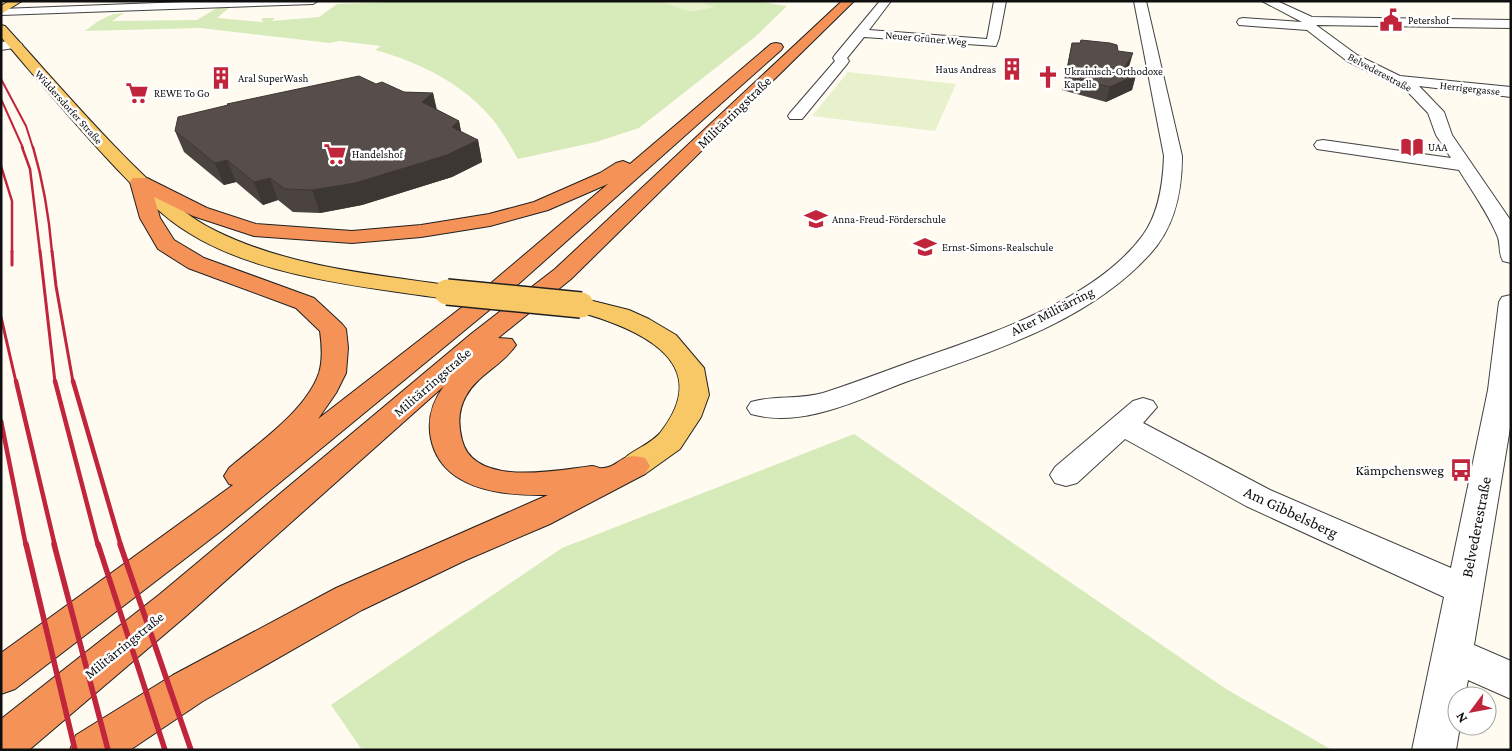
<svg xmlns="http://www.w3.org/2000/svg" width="1512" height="751" font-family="'Crimson Pro',serif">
<rect width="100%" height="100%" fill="#fffbf0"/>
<g fill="#d7eab9">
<path d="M417,1H755L787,6L755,37L639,128L596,142L518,159C510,146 503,132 493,120C464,84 419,62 375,50L381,46L339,41L330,43L200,28L85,31C96,22 109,13 124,13L112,21L197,20L220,6H231L217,18L261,22L267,21H261L263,18H275L272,21L319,17L337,4Z"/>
<path d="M854,434L1226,689L1332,750H362L331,705L562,548Z"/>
</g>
<g fill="#e7f1cb">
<path d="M659,1H697L715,7L691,12Z"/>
<path d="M848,72L956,84L935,131L812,116Z"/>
</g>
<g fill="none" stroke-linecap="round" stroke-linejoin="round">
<defs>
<g id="minor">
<path d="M210,1H318L313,4L1,15V9Z"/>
<path d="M880,1H891L869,30L987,39L994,1H1006L999,38L996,46L864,37L847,58L849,61L847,64L802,119H790L788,116L790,113L835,61L833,58L835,55Z"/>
<path d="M1134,1H1146L1182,156C1182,192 1175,227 1150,254C1088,322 995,350 911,380C861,398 805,429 751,414L747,408L751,402C774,395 799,400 823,393C854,383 885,371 916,360C988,335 1096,300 1143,235C1159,213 1163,183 1164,156Z"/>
<path d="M1262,1H1277L1312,17L1511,20V28L1316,25L1357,55L1400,76L1511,87V97L1419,86L1444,112L1452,135L1511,221V263L1503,261C1498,253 1501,243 1497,235C1487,212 1472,191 1459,170L1317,149L1314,145L1317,141L1323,140L1451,158L1436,135L1428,113L1406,90L1347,61L1307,30L1239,25L1237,22L1239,19L1243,18L1302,22Z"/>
<path d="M15,40L22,44L20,47L1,50V42Z"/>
<path d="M1511,295V422L1474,645L1511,661V699L1468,680L1465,696H1457V726H1460L1456,750H1412L1444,597L1246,506L1125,439L1077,483L1066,486L1055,483L1050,475L1055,467L1133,401L1143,398L1153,401L1157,407L1143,423L1270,490L1451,568L1488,390L1499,302L1502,297Z"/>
</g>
<g id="major">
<path d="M9,1H22L1,14V6Z"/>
<path d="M1,25L5,26C47,72 87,119 131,163C157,188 183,215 216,231C287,266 369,274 447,285L455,287L459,292L455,297L447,299C366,287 259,277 189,233C161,216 138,191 116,168C76,126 39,81 1,37Z"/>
<path d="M581,298L629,310L649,319L676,335L704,368L709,395L701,417L680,449L645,474L634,477L623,474L618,466C628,450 648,447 660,433C719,359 632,326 572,310L569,305L572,300Z"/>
</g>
<g id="highway">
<path d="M842,1H854L571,279L498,338L512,339L516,345C503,365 477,375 466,396C458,410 458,425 462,440C474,488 558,470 592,466C596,466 599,469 603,468C620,467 620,451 645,458L650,466L645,474L550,524L466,560L362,610L203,701L130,750H70L76,735L173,675L336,588L548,495C505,496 442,491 431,439C427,419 432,402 444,386L186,616L29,750H1V719L160,594L471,334L555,269Z"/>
<path d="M776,43L781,44L783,47L781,50L488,311L221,531L15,689L1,694V653L233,485L229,484L224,476L229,468C258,443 306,411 319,373C323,360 322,345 320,331L296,308L188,268L158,249L140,218L130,182L133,178H147L207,208L256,224L352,231L421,225L489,214L534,202L600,173L616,163L623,161L630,164L771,44ZM608,184L470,301L318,419L336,393L346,373L348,348L346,329L342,324L314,298L204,258L174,240L160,218L154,197L193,216L254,236L352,243L421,237L490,226L548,210Z"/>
</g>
</defs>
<use href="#minor" stroke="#424242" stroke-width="2"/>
<use href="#major" stroke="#202020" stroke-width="2"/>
<use href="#highway" stroke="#202020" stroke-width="2"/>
<use href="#minor" fill="#fff" fill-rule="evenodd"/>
<use href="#major" fill="#f9c866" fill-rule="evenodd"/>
<use href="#highway" fill="#f59258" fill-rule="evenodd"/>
<g stroke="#c0253b" stroke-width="2">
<path d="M1,79L26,126L33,148"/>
<path d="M1,99L23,148"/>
</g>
<g stroke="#c0253b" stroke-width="2.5">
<path d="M22,147L30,169L40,252"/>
<path d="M33,147C43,181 49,216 52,252"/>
<path d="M1,166L12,201V252"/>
</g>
<g stroke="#c0253b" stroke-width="3">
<path d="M12,251V265"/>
<path d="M40,251L55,382"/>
<path d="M52,251L56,286L73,382"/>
<path d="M1,317L16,382"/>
</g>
<g stroke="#c0253b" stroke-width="4.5">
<path d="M16,381L55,546"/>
<path d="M55,381L98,546"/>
<path d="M73,381L121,546"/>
<path d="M1,421L26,546"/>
</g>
<g stroke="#c0253b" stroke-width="5.5">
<path d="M26,544L75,750"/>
<path d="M54,544L108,750"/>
<path d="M98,544L165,750"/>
<path d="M120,544L191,750"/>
</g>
<defs>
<path id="major-bridge" d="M447,292L581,305"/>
</defs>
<use href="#major-bridge" stroke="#202020" stroke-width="28" stroke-linecap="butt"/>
<use href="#major-bridge" stroke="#f9c866" stroke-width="25"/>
</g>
<g fill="#4b4340">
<path d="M1081,40L1118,51L1129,67L1126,73L1136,75L1132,90L1106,102L1062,90L1072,43H1080Z"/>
<path d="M376,84L404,92L433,93L437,110L459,121L461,132L478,140L482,162L452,177L362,205L320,213L293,212L278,200L263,205L236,182L224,185L184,152L175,131L227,106V104Z"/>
</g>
<g fill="#3d3734">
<path d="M1133,53L1129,67L1121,82L1136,75L1132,90L1106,102L1110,87L1122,72Z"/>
<path d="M433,93L437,113L422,102Z"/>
<path d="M459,121L463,141L452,127Z"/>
<path d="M478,140L482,162L452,177L362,205L320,213L312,190Z"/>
<path d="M227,160L236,182L224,185L215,163Z"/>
<path d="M270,178L278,200L263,205L254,182Z"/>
</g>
<g fill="#574e4b" stroke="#3d3734">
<path d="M1081,40L1110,43L1117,45L1118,51L1133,53L1122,72L1136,75L1110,87L1066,76L1072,43H1080Z"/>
<path d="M359,76L376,84L382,82L404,92L433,93L422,102L459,121L452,127L478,140L447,155L355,183L312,190L285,189L270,178L254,182L227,160L215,163L175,131L178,117L228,105L227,104Z"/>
</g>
<defs>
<symbol id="civic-bare" viewBox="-9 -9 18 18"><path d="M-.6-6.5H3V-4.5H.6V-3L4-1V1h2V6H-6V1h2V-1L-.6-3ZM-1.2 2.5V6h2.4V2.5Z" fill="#c0253b" stroke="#fff" stroke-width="2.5" paint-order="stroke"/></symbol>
<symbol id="building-bare" viewBox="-9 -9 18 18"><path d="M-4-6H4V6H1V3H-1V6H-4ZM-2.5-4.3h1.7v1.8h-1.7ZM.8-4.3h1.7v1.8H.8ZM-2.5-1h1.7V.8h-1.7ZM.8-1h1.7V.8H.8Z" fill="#c0253b" stroke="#fff" stroke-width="2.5" paint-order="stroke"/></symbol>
<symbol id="church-bare" viewBox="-9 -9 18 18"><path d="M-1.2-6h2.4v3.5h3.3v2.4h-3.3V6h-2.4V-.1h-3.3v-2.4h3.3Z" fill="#c0253b" stroke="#fff" stroke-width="2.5" paint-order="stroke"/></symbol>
<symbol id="supermarket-bare" viewBox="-9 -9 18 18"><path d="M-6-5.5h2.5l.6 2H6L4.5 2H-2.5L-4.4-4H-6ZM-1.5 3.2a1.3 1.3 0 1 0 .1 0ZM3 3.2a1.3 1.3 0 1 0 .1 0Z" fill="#c0253b" stroke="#fff" stroke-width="2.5" paint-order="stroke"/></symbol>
<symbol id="library-bare" viewBox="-9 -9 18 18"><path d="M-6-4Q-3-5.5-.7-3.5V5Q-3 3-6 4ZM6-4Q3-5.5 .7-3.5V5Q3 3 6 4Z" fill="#c0253b" stroke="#fff" stroke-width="2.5" paint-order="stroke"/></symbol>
<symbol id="school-bare" viewBox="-9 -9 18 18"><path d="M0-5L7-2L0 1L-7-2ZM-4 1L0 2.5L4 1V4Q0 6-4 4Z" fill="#c0253b" stroke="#fff" stroke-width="2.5" paint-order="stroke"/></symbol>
<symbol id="bus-bare" viewBox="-9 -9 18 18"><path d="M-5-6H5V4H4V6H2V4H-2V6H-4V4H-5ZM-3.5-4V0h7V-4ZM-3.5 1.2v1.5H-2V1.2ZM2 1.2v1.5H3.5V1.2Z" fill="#c0253b" stroke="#fff" stroke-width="2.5" paint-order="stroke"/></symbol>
</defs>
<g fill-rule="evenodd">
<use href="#civic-bare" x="1375" y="4" width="32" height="32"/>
<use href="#building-bare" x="996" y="53" width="32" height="32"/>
<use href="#church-bare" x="1032" y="61" width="32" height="32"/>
<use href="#building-bare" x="205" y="62" width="32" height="32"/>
<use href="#supermarket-bare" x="121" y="77" width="32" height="32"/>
<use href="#library-bare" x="1396" y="131" width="32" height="32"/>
<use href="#supermarket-bare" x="319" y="138" width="32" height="32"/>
<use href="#school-bare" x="800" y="203" width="32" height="32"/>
<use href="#school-bare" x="909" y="231" width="32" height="32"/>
<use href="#bus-bare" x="1445" y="454" width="32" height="32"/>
</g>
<g text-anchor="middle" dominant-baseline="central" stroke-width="5" stroke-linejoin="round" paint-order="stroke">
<g font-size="11" fill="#0f0f0f" stroke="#fff" text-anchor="start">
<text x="1408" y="20">Petershof</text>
<text x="996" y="69" text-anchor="end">Haus Andreas</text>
<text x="1064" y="71">Ukrainisch-Orthodoxe<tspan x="1064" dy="13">Kapelle</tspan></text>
<text x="238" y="78">Aral SuperWash</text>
<text x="154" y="93">REWE To Go</text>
<text x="1428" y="147">UAA</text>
<text x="352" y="154">Handelshof</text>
<text x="832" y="219">Anna-Freud-Förderschule</text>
<text x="942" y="247">Ernst-Simons-Realschule</text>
</g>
<g font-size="11" fill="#0f0f0f" stroke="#fff">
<text transform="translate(926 38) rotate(5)">Neuer Grüner Weg</text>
<text transform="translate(1380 72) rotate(28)">Belvederestraße</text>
<text transform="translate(1470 88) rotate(6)">Herrigergasse</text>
<text transform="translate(69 107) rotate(48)">Widdersdorfer Straße</text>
</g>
<g font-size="14" fill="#0f0f0f" stroke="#fff">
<text transform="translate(734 112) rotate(-44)">Militärringstraße</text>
<text transform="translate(1052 311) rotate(-27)">Alter Militärring</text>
<text transform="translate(432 382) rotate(-41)">Militärringstraße</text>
<text transform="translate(124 645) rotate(-39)">Militärringstraße</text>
</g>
<g font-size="14" fill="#0f0f0f" stroke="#fff" text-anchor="end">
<text x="1444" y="470">Kämpchensweg</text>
</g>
<g font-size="16" fill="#0f0f0f" stroke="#fff">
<text transform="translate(1291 512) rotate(25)">Am Gibbelsberg</text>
<text transform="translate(1476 527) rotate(-79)">Belvederestraße</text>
</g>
</g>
<rect width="1512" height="751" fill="none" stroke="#0f0f0f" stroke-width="5"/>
<g transform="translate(1472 711) rotate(238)"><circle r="24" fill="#ffffff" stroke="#9f9f9f"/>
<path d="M0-4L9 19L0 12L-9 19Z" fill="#c0253b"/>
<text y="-8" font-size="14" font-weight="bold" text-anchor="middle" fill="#0f0f0f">N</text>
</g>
</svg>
